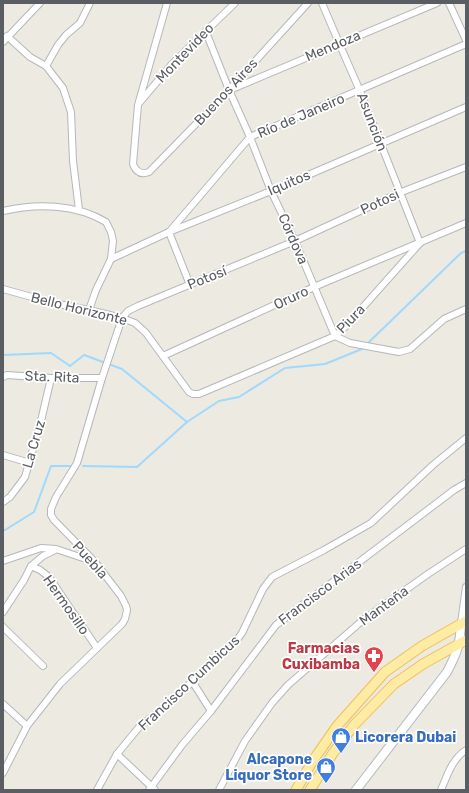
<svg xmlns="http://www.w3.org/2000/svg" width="469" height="793" font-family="Rubik,sans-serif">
<rect width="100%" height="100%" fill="#edeae1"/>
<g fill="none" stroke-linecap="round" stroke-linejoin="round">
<g stroke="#a0d9fe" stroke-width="2">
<path d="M367,344L461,253L466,251"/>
<path d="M3,355L51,353L70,366L84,355L122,369L187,422"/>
<path d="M83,466L137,467L187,422L219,401L239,397L285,368L325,364L362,349"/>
<path d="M3,530H5L34,512L51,466H70"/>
</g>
<defs>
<g id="street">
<path d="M167,3L138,105L133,164C136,172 141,175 149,172L229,90L308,3"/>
<path d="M322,3L339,43L360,91L420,243"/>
<path d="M449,3L466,40"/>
<path d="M206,32L229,90L250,137L271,191L295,241L335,336L350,343L399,352L410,349L444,319L466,309"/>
<path d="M7,36L30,57L46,66L63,88L71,112L73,161L79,210"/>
<path d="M3,42L40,3"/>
<path d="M46,66L58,45L66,35L80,23L90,3"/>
<path d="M232,89L437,3"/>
<path d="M140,102L172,64L235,3"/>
<path d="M3,211C37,203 76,204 106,222L111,232L113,241L111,259L96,290L89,310"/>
<path d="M170,231L250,137L466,44"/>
<path d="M169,232L190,285"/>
<path d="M111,259L169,232L271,191L466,107"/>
<path d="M3,289L53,303L89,310L122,318L135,323L146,333L189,392L193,394H199L335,336L347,325L420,243"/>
<path d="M163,356L314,287L466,223"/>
<path d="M3,377L7,375L51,378H102"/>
<path d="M3,455L30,463"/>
<path d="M3,502L10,497L25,477L41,421L51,378"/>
<path d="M3,561L41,548L56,549L92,561"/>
<path d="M31,566L40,570L49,577L97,648"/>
<path d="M3,612L24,580L31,566L43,556L55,550"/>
<path d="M461,623L466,587"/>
<path d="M3,627L43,666"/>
<path d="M192,681L211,711"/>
<path d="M3,704L27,726"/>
<path d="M117,754L155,790"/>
<path d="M3,773L27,726L60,684L122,624L125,619L127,610L126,606L121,596L95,562L54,520L51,515V509L56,497L77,463L102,378L122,318L128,311L138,306L295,241L399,193L466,167"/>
<path d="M97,790L117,754L140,726L164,708L236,641L242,633L263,589L272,577L324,550L371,523L433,465L466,438"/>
<path d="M149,790L182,745L211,711L276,625L454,490L466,483"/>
<path d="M219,790L245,741L272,703L288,685L363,620L428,574L466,549"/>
<path d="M441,790C447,776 452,759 466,750"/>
</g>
<path id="secondary" d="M356,790L447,672C457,653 460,645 461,623"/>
<g id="primary">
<path d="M296,790L312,762L337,726L385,672L422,646L466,621"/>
<path d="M310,790L333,753L354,725L394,684L423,664L466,640"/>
</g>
</defs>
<use href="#street" stroke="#b4b8bc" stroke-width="8"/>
<use href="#secondary" stroke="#b5b9be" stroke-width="10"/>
<use href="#primary" stroke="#f0be57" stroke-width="11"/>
<use href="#street" stroke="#fff" stroke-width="6"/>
<use href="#secondary" stroke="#fff" stroke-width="8"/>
<use href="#primary" stroke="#feeca5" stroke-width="9"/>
</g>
<defs>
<symbol id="pharmacy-pin" viewBox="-11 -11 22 30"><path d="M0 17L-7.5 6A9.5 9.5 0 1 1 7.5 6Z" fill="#e0444e" stroke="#fff"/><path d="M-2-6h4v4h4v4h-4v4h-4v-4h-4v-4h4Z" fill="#fff"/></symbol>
<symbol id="shop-pin" viewBox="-11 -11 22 30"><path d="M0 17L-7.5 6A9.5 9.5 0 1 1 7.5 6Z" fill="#3f7fe0" stroke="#fff"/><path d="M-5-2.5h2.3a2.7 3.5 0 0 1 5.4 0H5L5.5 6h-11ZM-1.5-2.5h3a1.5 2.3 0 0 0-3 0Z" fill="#fff"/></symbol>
</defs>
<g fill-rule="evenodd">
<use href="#pharmacy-pin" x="363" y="645" width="22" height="30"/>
<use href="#shop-pin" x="330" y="726" width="22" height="30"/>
<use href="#shop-pin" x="315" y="756" width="22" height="30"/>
</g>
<g text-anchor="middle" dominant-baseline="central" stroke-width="3.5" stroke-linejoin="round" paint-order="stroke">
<g font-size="14" fill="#5a5e62" stroke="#fff">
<text transform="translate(333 46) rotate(-23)">Mendoza</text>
<text transform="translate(185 53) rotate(-46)">Montevideo</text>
<text transform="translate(226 92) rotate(-47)">Buenos Aires</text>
<text transform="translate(301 116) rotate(-23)">Río de Janeiro</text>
<text transform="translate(372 122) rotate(69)">Asunción</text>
<text transform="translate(289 183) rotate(-23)">Iquitos</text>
<text transform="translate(380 202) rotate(-25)">Potosi</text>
<text transform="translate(293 239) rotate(66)">Córdova</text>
<text transform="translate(207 278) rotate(-22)">Potosí</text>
<text transform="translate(291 298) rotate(-25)">Oruro</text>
<text transform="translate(79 309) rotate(14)">Bello Horizonte</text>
<text transform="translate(351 319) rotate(-46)">Piura</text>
<text transform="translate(52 377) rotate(2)">Sta. Rita</text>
<text transform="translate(34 444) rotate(-74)">La Cruz</text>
<text transform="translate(90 560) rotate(48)">Puebla</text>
<text transform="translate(320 592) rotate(-37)">Francisco Arias</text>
<text transform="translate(66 605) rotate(55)">Hermosillo</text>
<text transform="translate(384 606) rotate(-36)">Manteña</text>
<text transform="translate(189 683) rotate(-43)">Francisco Cumbicus</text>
</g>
<g font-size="14" font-weight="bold" fill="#be3a42" stroke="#fff" text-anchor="end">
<text x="360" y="648">Farmacias<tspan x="360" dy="16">Cuxibamba</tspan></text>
</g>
<g font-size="14" font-weight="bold" fill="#366cbe" stroke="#fff" text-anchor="start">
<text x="355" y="737">Licorera Dubai</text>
<text x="312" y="759" text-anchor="end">Alcapone<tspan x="312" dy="16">Liquor Store</tspan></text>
</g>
</g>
<rect width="469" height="793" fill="none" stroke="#5a5e62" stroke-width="8"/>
</svg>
